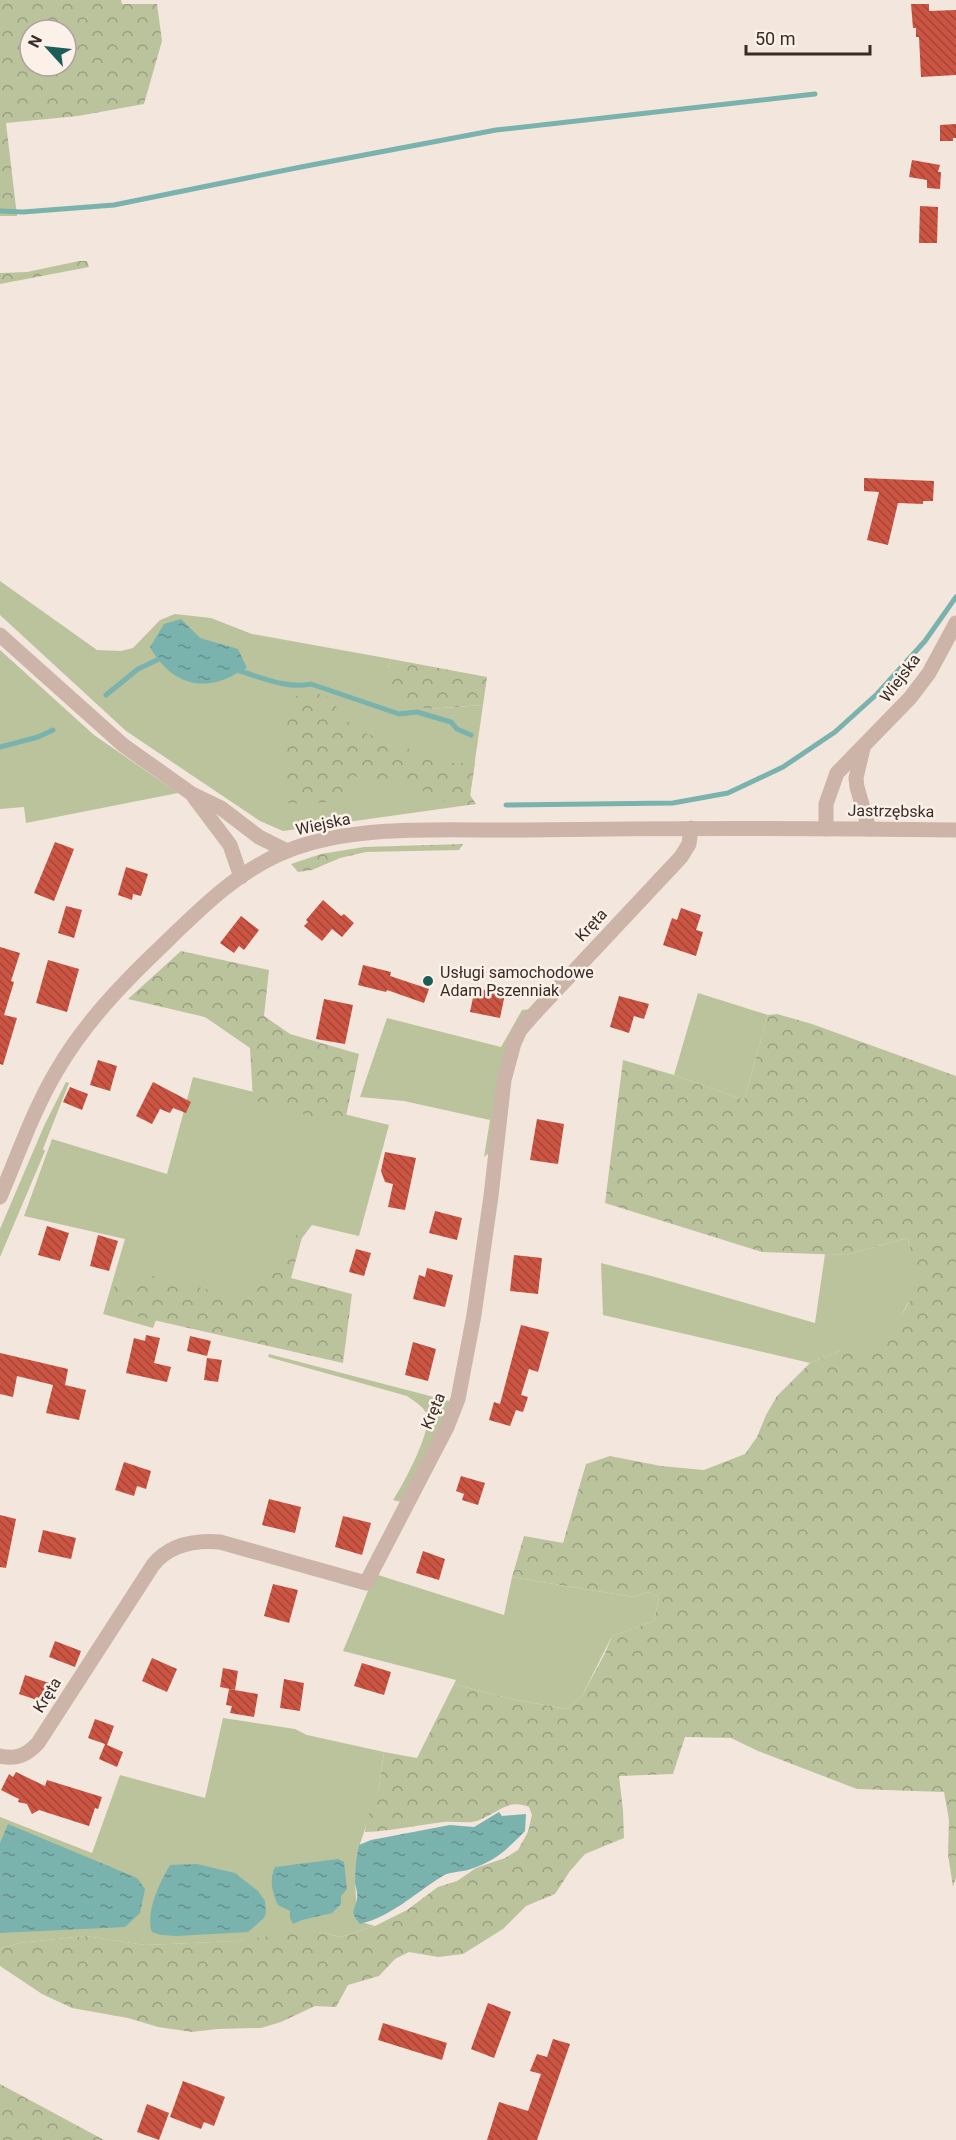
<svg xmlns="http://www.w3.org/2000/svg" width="956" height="2140" font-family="Roboto,sans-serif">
<defs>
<pattern id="forest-crowns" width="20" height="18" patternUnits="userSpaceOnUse" patternTransform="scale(1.5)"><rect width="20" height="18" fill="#bbc39c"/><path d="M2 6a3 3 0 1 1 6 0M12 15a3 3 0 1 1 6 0" fill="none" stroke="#999f7f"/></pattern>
<pattern id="water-ripples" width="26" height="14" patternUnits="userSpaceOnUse" patternTransform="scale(1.5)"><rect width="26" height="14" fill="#7ab2ae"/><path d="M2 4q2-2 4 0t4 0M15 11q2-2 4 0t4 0" fill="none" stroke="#65918e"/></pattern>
<pattern id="building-back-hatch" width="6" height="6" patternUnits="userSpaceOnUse" patternTransform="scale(1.5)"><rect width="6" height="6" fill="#cb5443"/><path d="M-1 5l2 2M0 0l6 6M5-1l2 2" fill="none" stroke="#a64638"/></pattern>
</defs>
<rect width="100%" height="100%" fill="#f3e6dd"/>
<g fill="#bbc39c">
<path d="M0,581L97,650L121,651L133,648L160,620L175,614L211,618L252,634L391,659L388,668L429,709L483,705L470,795L476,804L283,831L260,821L126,731L0,615Z"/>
<path d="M0,650L94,735L178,793L26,823L24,807L0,809Z"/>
<path d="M698,993L768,1015L744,1100L674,1075Z"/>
<path d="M531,1009L523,1018L489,1153L484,1157L490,1120L404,1101L360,1097L387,1018L501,1047L522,1010Z"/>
<path d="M193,1077L389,1125L359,1236L312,1225L279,1268L245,1305L168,1288L153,1328L103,1314L125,1239L24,1216L52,1139L167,1174Z"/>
<path d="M66,1082L69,1083L43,1149L45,1151L0,1257V1229L44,1126Z"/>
<path d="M907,1238L915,1263V1291L896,1324L864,1352L840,1351L810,1363L603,1315L601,1263L655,1277L815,1323L825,1254L846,1255Z"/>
<path d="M269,1354L453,1402L401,1502L393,1500C403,1485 431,1433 427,1416C425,1407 414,1401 407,1396L268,1357Z"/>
<path d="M375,1574L504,1615L512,1577L633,1597L648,1592L659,1597L654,1621L612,1636L582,1696L567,1709L511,1699L454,1684L456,1680L343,1651Z"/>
<path d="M223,1718L295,1729L307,1735L384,1752L379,1787L358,1850L355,1877L357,1921L375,1926L341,1937L318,1932L238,1941L145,1945L85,1936L19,1943L0,1949V1817L92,1853L120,1775L205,1798Z"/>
</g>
<g fill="url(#forest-crowns)" fill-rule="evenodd">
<path d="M0,0H121L122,4H157L162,41L144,104L78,116L6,123L17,216H0ZM30,30H66V66H30Z"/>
<path d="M79,261H87L89,267L0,284V273L27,272Z"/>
<path d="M391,659L487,677L483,705L428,709L403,704L386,675Z"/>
<path d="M314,692L330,698L346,720L365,733L446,763H475L470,796L476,804C445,809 436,793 410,786C391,781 370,779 350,776L340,797L326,802L289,804L282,788L284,771L282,749L291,697Z"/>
<path d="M463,844L459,850L366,852L340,858L312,870L298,872L291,864L321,854L364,847Z"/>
<path d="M181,951L269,970L264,1016L290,1034L359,1054L344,1126L253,1100L250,1048L205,1017L128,999Z"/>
<path d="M777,1014L812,1024L956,1076V1877L953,1887L948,1854L949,1820L944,1792L857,1789L758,1751L731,1738L685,1737L673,1774L619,1776L623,1810L624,1838L585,1854L570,1871L555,1894L526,1906L503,1929L463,1954L438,1957L409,1952L395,1959L379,1976L348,1985L336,2007L315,2006L281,2022L261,2028L217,2029L192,2032L158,2027L128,2018L72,2008L42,1994L0,1966V1949L19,1943L85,1936L145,1945L238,1941L298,1932H318L341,1937L375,1926L407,1910L438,1887L457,1881L476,1868L505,1858L518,1850L528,1832L532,1815L529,1807C505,1797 494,1818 472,1822C463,1823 453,1821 444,1822C417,1825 392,1831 365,1832L367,1819L379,1787L384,1752L417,1758L454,1684L511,1699L567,1709L582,1696L605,1653L612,1636L654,1621L659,1597L648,1592L633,1597L512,1577L524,1536L563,1543L586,1464L610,1456L661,1466L704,1470L745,1454L757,1437L766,1415L777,1396L810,1363L840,1351H864C906,1315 927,1296 907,1238L846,1255L762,1252L605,1203L623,1060L674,1075L744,1100L768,1015Z"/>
<path d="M307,1219L291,1278L352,1294L343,1363L118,1312L113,1281L155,1276L241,1298L271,1274Z"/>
<path d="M0,2084L104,2140H0Z"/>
</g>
<g fill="url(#water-ripples)">
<path d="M181,619L200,638L238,649L247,668C237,673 226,680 216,682C186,689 164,672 150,647L164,624Z"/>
<path d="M499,1812L502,1816L526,1814L525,1831C505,1851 496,1861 468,1870C459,1872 448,1872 441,1877C414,1894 392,1916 360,1924C348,1911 356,1909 357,1898C358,1894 356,1888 355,1883C355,1870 356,1857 359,1845L371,1840L450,1825L474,1827Z"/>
<path d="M8,1824L137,1878L145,1889L140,1913L125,1927L0,1933V1843Z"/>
<path d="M338,1859L344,1862L347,1889L341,1896V1904L332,1913L302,1920L293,1924L290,1918V1911L278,1905C272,1893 269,1879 275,1867Z"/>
<path d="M197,1864L235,1873L258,1891L265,1901L266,1913L264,1918L248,1932L176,1936L161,1935L152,1932C145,1912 160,1882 170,1865Z"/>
</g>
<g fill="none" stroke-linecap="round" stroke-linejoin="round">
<g stroke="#7ab2ae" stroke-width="5">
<path d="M0,211L23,212L114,205L301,167L496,130L815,94"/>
<path d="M240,671C263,678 288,689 311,684L399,714L417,712L451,722L457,729L471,735"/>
<path d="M106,695L138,669L157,660"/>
<path d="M0,747L38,737L53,730"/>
<path d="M506,805L673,803L728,793L783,767L835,732L877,694L925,641L956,597"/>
</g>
</g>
<g fill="url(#building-back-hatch)">
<path d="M911,4H929V11L956,10V75L921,77L919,37H916V28H913Z"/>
<path d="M956,124V138H953V141H940V125Z"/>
<path d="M912,160L940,165L938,172H941L940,189L927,188V180L909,177Z"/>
<path d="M920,206L938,207L937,243H919Z"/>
<path d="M864,478L934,481L933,501H923V504L898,503L888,545L867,540L879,492L864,491Z"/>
<path d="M55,842L74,849L54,901L34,893Z"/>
<path d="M126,867L148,874L141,896L133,894L132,900L118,895Z"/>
<path d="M323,900L341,916L344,914L354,923L342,937L332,929L322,941L304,926L308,922L306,920Z"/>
<path d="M66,906L82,910L74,938L58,933Z"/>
<path d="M681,908L701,915L696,930L703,932L696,956L663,945L672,918L677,920Z"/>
<path d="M241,916L259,930L244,950L239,946L234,953L220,943Z"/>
<path d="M0,947L20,953L11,981L14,982L4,1015L17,1018L3,1065L0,1064Z"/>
<path d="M48,960L79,969L67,1012L36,1003Z"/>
<path d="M363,965L391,972L390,976L429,989L424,1003L387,990L386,992L358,985Z"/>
<path d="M475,988L505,994L500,1018L470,1012Z"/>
<path d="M619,996L649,1004L644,1019L634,1016L629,1033L610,1027Z"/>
<path d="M324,999L353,1005L345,1044L316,1039Z"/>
<path d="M98,1060L117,1066L110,1091L90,1085Z"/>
<path d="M153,1082L191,1102L186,1113L173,1108L170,1113L160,1109L152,1124L136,1116Z"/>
<path d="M70,1087L88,1094L82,1110L63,1102Z"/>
<path d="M537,1119L564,1124L558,1164L530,1160Z"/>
<path d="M385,1152L416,1158L405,1210L388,1207L393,1184L385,1182L381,1171Z"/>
<path d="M435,1211L462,1218L457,1240L429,1233Z"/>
<path d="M47,1226L69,1233L60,1261L38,1255Z"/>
<path d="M98,1235L118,1241L109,1271L90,1266Z"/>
<path d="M356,1249L371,1253L364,1276L349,1272Z"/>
<path d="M514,1255L542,1258L538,1294L510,1291Z"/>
<path d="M427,1268L453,1275L445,1307L413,1299L419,1275L425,1277Z"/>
<path d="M521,1325L549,1332L538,1372L529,1369L521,1395L528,1397L523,1412L516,1410L510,1426L489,1420L494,1402L500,1404Z"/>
<path d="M146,1335L160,1338L154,1363L171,1367L167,1382L126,1373L134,1338L145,1341Z"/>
<path d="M190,1336L211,1341L207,1356L187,1351Z"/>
<path d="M413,1342L436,1349L428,1381L405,1375Z"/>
<path d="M0,1353L68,1369L65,1385L86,1390L79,1420L46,1413L53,1385L17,1376L13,1397L0,1394Z"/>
<path d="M207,1358L222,1360L218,1382L204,1380Z"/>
<path d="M124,1462L151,1471L146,1489L137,1486L134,1496L115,1490Z"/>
<path d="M461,1476L485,1483L478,1505L462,1500L464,1494L456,1491Z"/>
<path d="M269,1499L301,1507L295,1533L262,1525Z"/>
<path d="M0,1515L16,1519L6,1568L0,1567Z"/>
<path d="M343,1516L371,1523L362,1555L335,1547Z"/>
<path d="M43,1530L76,1538L71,1559L38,1552Z"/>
<path d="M423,1551L445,1559L439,1580L416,1573Z"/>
<path d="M273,1584L298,1590L289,1623L264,1616Z"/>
<path d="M55,1641L81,1651L75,1667L49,1657Z"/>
<path d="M152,1658L177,1669L167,1692L142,1681Z"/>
<path d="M362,1663L391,1672L384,1695L354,1686Z"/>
<path d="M223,1668L238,1671L235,1690L220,1687Z"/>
<path d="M25,1675L55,1685L49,1704L19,1694Z"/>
<path d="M284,1679L304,1683L300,1711L280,1708Z"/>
<path d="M229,1689L258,1694L254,1717L230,1713L232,1706L226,1705Z"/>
<path d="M95,1719L114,1726L107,1745L123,1752L117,1767L99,1759L105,1744L88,1738Z"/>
<path d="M16,1772L45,1786L47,1780L102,1797L98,1809L95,1808L89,1826L39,1810L32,1814L27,1804L18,1802L19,1799L1,1790L9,1774L13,1777Z"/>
<path d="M488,2003L511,2012L494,2058L471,2049Z"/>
<path d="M383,2023L447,2043L442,2060L378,2040Z"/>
<path d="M553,2039L570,2044L537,2140H487L499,2102L528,2111L541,2074L530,2071L537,2054L547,2057Z"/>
<path d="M183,2081L225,2097L214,2126L204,2122L201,2129L170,2117Z"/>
<path d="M147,2104L169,2113L159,2140L137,2132Z"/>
</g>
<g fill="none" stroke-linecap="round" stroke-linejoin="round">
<g stroke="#ccb4a8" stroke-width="15">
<path d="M0,635L123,745L192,794L221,808L259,837L287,851"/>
<path d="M863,748L856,778L857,787L869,829"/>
<path d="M194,797L230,845L241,877"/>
<path d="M826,829V804L837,773L910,698L929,673L956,623"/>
<path d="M0,1197C18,1155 33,1111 56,1072C84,1023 124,982 165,943C202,907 239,870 287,851C356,823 450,831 524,830C668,828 812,828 956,830"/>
<path d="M0,1756C16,1760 27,1755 38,1743L153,1565C169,1545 195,1540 220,1542L366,1583L447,1427L458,1399L474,1315L491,1196L504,1080L514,1043L520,1030L533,1015L681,857L689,844L691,828"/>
</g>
</g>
<circle fill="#1c5c59" stroke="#fbf1e9" stroke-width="2" cx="428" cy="981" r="6"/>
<g text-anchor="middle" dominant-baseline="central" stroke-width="5" stroke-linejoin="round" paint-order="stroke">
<g font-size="16" fill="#392c28" stroke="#fbf1e9">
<text transform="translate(900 678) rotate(-53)">Wiejska</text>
<text transform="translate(891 811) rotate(1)">Jastrzębska</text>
<text transform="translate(323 824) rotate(-12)">Wiejska</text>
<text transform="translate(591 925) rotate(-47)">Kręta</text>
<text transform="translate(433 1411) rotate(-67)">Kręta</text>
<text transform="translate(47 1695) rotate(-58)">Kręta</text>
</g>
<g font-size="16" fill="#392c28" stroke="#fbf1e9" text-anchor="start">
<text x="440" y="972">Usługi samochodowe<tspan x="440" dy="18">Adam Pszenniak</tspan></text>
</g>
</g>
<g transform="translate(48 48) rotate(297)"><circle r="28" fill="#fbf1e9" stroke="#ada29c" stroke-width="1.5"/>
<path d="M0-4.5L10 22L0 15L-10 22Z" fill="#1c5c59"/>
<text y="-9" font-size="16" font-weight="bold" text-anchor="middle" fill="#392c28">N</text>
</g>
<path d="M746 45v9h124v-9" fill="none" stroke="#392c28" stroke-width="3"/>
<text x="755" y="45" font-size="18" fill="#392c28" stroke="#fbf1e9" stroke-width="4.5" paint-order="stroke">50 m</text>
</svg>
